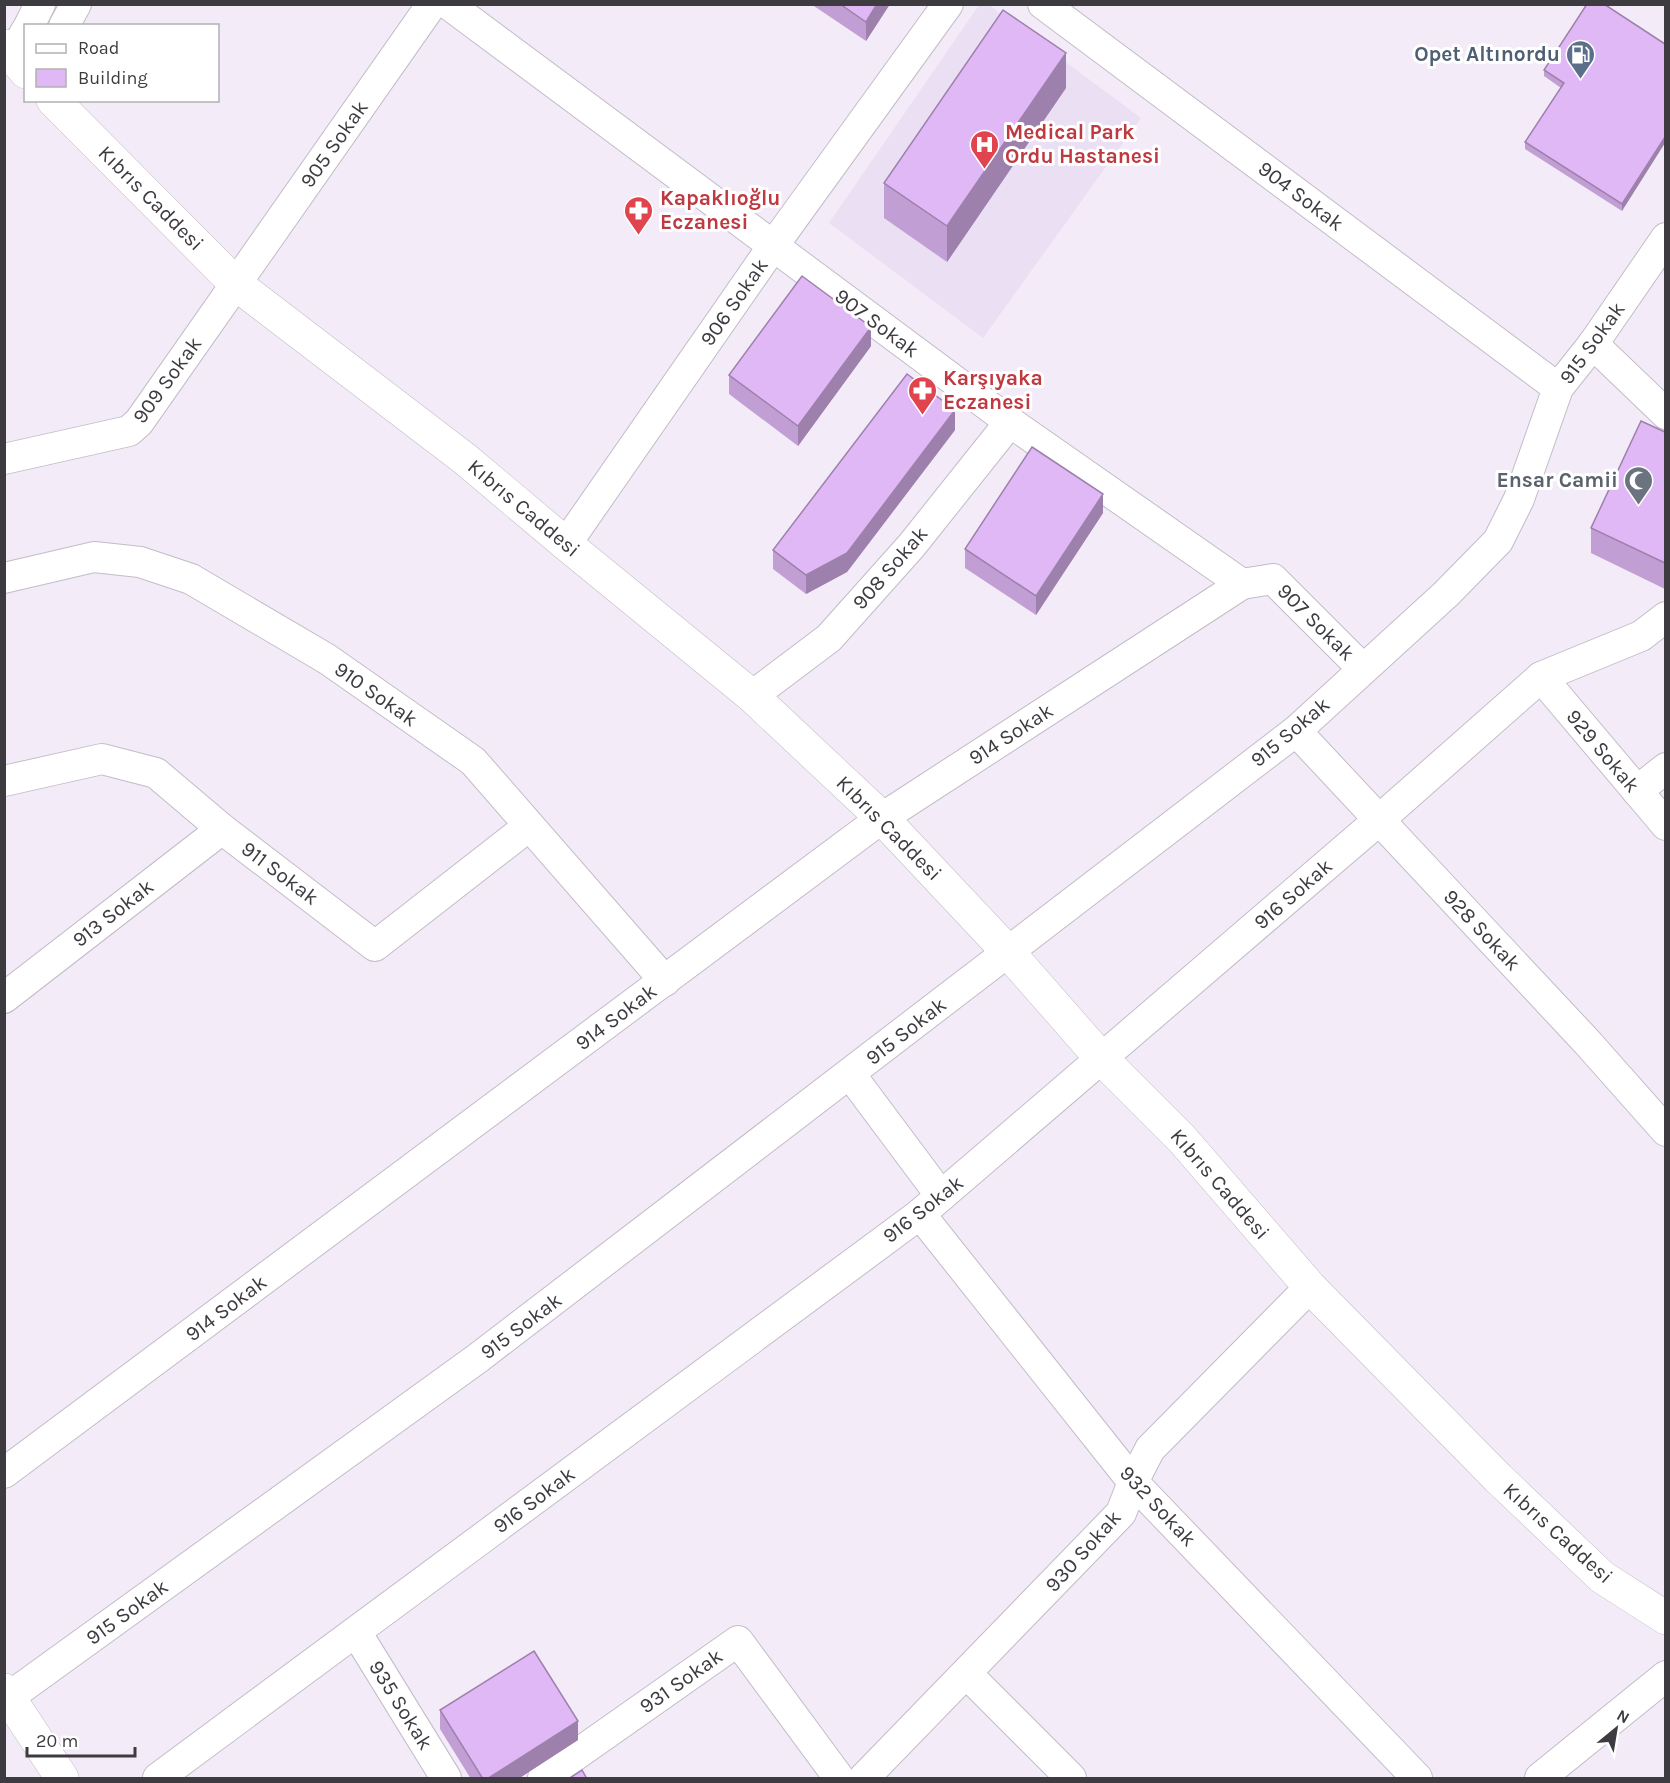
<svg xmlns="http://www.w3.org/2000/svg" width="1670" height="1783" font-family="Karla,sans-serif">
<rect width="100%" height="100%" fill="#f3ebf7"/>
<path fill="#ebdff3" d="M979,5H989L1141,118L983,338L829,223Z"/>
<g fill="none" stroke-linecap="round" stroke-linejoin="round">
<defs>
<g id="minor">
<path d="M448,4L1010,422L1242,584L1273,579L1363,669"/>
<path d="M1043,4L1558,388"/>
<path d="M29,26L40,4"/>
<path d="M64,26L76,4"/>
<path d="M12,55L26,31"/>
<path d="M1593,344L1666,414"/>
<path d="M4,459L129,431L139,422L432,4"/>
<path d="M566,544L773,246L948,4"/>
<path d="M4,578L94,557L140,562L191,579L327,659L473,761L665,981"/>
<path d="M1541,677L1666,825"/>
<path d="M752,696L829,638L912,545L1010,422"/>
<path d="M1296,731L1587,1042L1666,1131"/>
<path d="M4,781L102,759L156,773L222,829L375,946L529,826"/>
<path d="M1637,791L1666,768"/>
<path d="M4,998L222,829"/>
<path d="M850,1074L941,1196"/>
<path d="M920,1214L1133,1482L1417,1778"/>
<path d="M4,1473L882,818L1242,584"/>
<path d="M356,1632L446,1778"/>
<path d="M967,1674L1071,1778"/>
<path d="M9,1697L478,1358L1296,731L1446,594L1498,541L1519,499L1558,388L1593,344L1666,238"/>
<path d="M158,1778L920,1214L1379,820L1541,677L1641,636L1666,617"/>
<path d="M543,1778L738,1641L839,1778"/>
<path d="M864,1778L1121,1513L1133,1482L1150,1449L1310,1287"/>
<path d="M1540,1778L1666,1676"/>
</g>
<g id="tertiary">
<path d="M4,46L26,72"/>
<path d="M53,100L236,284L465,459L566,544L752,696L882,818L1008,952L1101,1058L1182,1139L1310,1287L1498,1478L1602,1577L1666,1618"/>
</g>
<path id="secondary" d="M4,1690L62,1778"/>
</defs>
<use href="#minor" stroke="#c3bcc8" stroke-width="32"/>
<use href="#tertiary" stroke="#c3bcc8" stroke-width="34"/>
<use href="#secondary" stroke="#c3bcc8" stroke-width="34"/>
<use href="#minor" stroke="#fff" stroke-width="30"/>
<use href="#tertiary" stroke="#fff" stroke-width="33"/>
<use href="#secondary" stroke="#fff" stroke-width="33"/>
</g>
<g fill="#c19ed4">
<path d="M811,4H890L866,41Z"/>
<path d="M1665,44L1622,211L1525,149V142L1561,88L1544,76V70Z"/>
<path d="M1066,88L947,262L884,218V183Z"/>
<path d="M871,346L798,446L729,394V375Z"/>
<path d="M955,430L847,572L806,594L773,569V550Z"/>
<path d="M1665,432V589L1591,553V528Z"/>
<path d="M1103,513L1036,615L965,568V549Z"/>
<path d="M440,1710L578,1740L518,1779H471L440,1729Z"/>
</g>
<g fill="#9d81ac">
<path d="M877,4H890L866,41V22Z"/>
<path d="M1066,53V88L947,262V226Z"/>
<path d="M1665,137V143L1622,211V204Z"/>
<path d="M871,327V346L798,446V426Z"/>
<path d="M955,410V430L847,572L806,594V575Z"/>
<path d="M1103,494V513L1036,615V596Z"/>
<path d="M578,1721V1740L518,1779H487Z"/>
</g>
<g fill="#e0b8f6" stroke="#9d81ac" stroke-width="1.5">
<path d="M840,4H877L866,22Z"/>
<path d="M1587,4H1604L1665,44V137L1622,204L1525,142L1564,83L1544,70Z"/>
<path d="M1003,10L1066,53L947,226L884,183Z"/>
<path d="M802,276L871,327L798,426L729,375Z"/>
<path d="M907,374L955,410L847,553L806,575L773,550Z"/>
<path d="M1641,421L1665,432V563L1591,528Z"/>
<path d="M1032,447L1103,494L1036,596L965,549Z"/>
<path d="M534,1651L578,1721L487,1779H483L440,1710Z"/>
<path d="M582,1770L587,1779H568Z"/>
</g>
<defs>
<symbol id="fuel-pin" viewBox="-11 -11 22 30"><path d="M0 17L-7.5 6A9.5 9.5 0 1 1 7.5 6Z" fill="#5c6f8a" stroke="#fff"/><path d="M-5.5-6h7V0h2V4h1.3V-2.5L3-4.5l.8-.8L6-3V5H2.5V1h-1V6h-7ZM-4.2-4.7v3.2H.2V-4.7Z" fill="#fff"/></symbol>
<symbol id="hospital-pin" viewBox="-11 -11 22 30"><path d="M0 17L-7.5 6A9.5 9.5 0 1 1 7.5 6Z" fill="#e0444e" stroke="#fff"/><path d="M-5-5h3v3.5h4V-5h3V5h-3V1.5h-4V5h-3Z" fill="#fff"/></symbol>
<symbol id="pharmacy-pin" viewBox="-11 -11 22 30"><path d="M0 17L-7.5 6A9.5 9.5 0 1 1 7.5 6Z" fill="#e0444e" stroke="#fff"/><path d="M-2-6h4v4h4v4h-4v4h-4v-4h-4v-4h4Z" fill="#fff"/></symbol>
<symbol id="mosque-pin" viewBox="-11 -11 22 30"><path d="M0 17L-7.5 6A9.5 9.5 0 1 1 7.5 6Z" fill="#6b7280" stroke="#fff"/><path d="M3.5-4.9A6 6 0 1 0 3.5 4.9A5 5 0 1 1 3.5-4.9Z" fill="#fff"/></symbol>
</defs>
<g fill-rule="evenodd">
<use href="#fuel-pin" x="1564" y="38" width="33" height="45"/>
<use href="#hospital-pin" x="968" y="128" width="33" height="45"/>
<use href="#pharmacy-pin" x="622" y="194" width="33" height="45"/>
<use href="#pharmacy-pin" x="906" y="374" width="33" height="45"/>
<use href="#mosque-pin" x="1622" y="464" width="33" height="45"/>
</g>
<g text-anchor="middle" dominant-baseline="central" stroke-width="6" stroke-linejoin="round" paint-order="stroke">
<g font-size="21" font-weight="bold" fill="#4e5e75" stroke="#fff" text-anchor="end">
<text x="1560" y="54">Opet Altınordu</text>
</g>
<g font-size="21" font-weight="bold" fill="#be3a42" stroke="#fff" text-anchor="start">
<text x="1005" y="132">Medical Park<tspan x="1005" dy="24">Ordu Hastanesi</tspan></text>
<text x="660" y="198">Kapaklıoğlu<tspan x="660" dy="24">Eczanesi</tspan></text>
<text x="943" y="378">Karşıyaka<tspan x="943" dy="24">Eczanesi</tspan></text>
</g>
<g font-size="21" fill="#3e3b40" stroke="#fff">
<text transform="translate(334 144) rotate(-55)">905 Sokak</text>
<text transform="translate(1301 196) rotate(37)">904 Sokak</text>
<text transform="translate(151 198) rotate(45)">Kıbrıs Caddesi</text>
<text transform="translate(734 302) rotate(-55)">906 Sokak</text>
<text transform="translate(877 323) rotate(37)">907 Sokak</text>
<text transform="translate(1592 343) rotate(-54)">915 Sokak</text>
<text transform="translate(167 380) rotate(-54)">909 Sokak</text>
<text transform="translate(524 508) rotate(40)">Kıbrıs Caddesi</text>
<text transform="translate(890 568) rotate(-49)">908 Sokak</text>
<text transform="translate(1316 622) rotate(45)">907 Sokak</text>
<text transform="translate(376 694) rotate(35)">910 Sokak</text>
<text transform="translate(1290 732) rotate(-40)">915 Sokak</text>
<text transform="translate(1011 734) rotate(-33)">914 Sokak</text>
<text transform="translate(1603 751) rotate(50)">929 Sokak</text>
<text transform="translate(889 828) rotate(45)">Kıbrıs Caddesi</text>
<text transform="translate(280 873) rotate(37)">911 Sokak</text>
<text transform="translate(1293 894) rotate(-41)">916 Sokak</text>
<text transform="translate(113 913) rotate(-38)">913 Sokak</text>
<text transform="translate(1482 930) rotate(47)">928 Sokak</text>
<text transform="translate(616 1017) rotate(-37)">914 Sokak</text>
<text transform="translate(906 1031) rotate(-38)">915 Sokak</text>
<text transform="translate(1220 1184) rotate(49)">Kıbrıs Caddesi</text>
<text transform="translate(923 1209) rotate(-38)">916 Sokak</text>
<text transform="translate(226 1308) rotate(-37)">914 Sokak</text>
<text transform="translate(521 1326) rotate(-37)">915 Sokak</text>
<text transform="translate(534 1500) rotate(-37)">916 Sokak</text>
<text transform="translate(1158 1506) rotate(47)">932 Sokak</text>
<text transform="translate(1558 1533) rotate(42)">Kıbrıs Caddesi</text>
<text transform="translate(1083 1551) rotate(-48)">930 Sokak</text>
<text transform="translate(127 1612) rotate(-36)">915 Sokak</text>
<text transform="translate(681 1681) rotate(-35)">931 Sokak</text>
<text transform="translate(401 1705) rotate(58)">935 Sokak</text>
</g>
<g font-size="21" font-weight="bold" fill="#5b616d" stroke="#fff" text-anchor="end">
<text x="1618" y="480">Ensar Camii</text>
</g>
</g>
<rect width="1670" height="1783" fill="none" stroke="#3e3b40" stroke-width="12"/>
<rect x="24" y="24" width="195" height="78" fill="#ffffff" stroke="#b2b1b3" stroke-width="1.5"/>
<rect x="36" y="44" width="30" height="9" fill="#ffffff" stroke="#b2b1b3" stroke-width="1.5"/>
<text x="78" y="54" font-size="18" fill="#3e3b40">Road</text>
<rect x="36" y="69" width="30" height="18" fill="#e0b8f6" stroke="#b2b1b3" stroke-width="1.5"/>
<text x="78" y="84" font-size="18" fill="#3e3b40">Building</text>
<g transform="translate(1616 1729) rotate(30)" stroke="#ffffff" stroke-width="4.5" paint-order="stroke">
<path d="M0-4.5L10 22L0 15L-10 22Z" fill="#3e3b40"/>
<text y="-9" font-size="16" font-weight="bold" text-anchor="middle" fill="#3e3b40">N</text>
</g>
<path d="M27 1747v9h108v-9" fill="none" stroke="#3e3b40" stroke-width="3"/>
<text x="36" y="1747" font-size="18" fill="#3e3b40" stroke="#ffffff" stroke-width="4.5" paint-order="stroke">20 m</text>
</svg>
